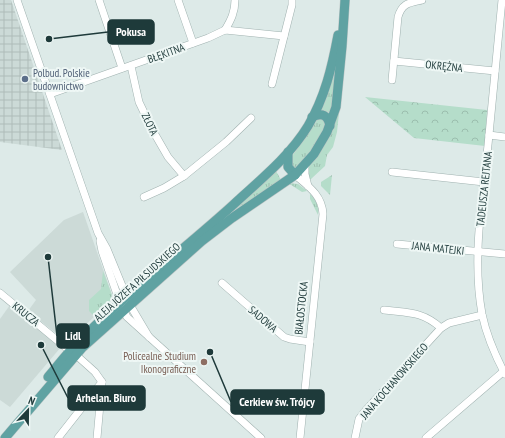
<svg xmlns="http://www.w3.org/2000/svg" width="505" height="438" font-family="'PT Sans Narrow',sans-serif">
<defs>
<pattern id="industrial-grid" width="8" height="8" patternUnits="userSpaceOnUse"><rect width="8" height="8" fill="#ccdad7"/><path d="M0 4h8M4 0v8" fill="none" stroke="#afbcb9"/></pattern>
<pattern id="grass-tufts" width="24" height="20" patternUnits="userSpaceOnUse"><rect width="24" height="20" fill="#b5ddca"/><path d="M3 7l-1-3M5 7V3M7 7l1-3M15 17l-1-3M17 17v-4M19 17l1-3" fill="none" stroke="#9bbeae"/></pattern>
<pattern id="park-crowns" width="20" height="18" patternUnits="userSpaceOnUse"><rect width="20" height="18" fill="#b5ddca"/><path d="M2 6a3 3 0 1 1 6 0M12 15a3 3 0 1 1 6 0" fill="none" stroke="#9bbeae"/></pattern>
</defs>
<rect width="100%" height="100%" fill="#ddeae8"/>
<g fill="#ccdad7">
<path d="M83,212L112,295L109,303L67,342L28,311L36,300L10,272L64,220Z"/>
<path d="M10,305L61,347L10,407L0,400V319Z"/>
</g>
<path fill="url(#industrial-grid)" d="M0,0H11L62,150L0,142Z"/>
<g fill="url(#grass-tufts)">
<path d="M336,70V75L331,114L326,111L320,110L331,84Z"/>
<path d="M340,104L337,132L333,147L327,155L325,166L311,179H309L308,168L328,139Z"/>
<path d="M320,119H323L326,124L314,148L297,168H294L291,166L292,156L308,134L317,120Z"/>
<path d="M276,171L281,180L230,213Z"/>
<path d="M332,175L330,195L321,186V182Z"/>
<path d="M288,183L298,184L307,191L302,192Z"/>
<path d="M310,194C316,200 319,206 318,215L310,199Z"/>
<path d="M103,271L112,295L109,303L95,317L89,311V300L101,289Z"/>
</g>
<path fill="url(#park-crowns)" d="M365,97L487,110L485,146L414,138Z"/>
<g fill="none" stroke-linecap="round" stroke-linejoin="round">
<defs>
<g id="minor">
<path d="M17,0L98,233L107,249L130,305L149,337"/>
<path d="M99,0L122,68"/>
<path d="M178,0L193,43"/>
<path d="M502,0C497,48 493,97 488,145C482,201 472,259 482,314C486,333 496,357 505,374"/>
<path d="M225,30C231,20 235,12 235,0"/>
<path d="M394,61L495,71"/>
<path d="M131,66L139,102L153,131L168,157L184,176L226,142L251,118"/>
<path d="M392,80L398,17C402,3 409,3 422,0"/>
<path d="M272,84L292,5V0"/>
<path d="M50,94L208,38L225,30L284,36"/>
<path d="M489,135L505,137"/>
<path d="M305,165V174L308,186"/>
<path d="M392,172L484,182"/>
<path d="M295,175C308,186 322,195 323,214L300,438"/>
<path d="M144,197L164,188L184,176"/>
<path d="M100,241L102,251L120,303L127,317L261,438"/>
<path d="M397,244L505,254"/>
<path d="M222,283L284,337L290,339L310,342"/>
<path d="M0,293L70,351"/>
<path d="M384,310C408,313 422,311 441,328"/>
<path d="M76,355L95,372L102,382L97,438"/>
<path d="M58,438L102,382"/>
<path d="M355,438L359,419L366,410L441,328L449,323L482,315"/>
<path d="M426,438L504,371"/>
</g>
<g id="major">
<path d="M312,117C322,112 328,115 330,126"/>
<path d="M288,152V167L295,175"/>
<path d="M48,377C56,368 63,358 71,350C121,297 180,253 233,205C260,180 289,157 308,126C325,97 332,67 338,35"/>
<path d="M5,438L82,348L202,241L232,218L295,175L314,154L327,132L336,107L342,46L345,0"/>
</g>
</defs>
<use href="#minor" stroke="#a0b2b0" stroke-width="8"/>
<use href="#major" stroke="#bcc4c4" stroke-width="10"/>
<use href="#minor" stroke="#fff" stroke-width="7"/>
<use href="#major" stroke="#5fa2a2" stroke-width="9"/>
</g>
<circle fill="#5c6f8a" stroke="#eef7f5" stroke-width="1.5" cx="25" cy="79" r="4"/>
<circle fill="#8d6e63" stroke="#eef7f5" stroke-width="1.5" cx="204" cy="362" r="4"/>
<g text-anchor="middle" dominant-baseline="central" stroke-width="4" stroke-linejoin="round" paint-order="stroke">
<g font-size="11" fill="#1e3a3a" stroke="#eef7f5">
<text transform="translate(166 53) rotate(-20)">BŁĘKITNA</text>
<text transform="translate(444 66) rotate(6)">OKRĘŻNA</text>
<text transform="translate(150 124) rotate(64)">ZŁOTA</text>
<text transform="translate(484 189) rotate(-84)">TADEUSZA REJTANA</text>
<text transform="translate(438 248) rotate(6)">JANA MATEJKI</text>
<text transform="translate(137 282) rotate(-42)">ALEJA JÓZEFA PIŁSUDSKIEGO</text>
<text transform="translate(301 308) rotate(-84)">BIAŁOSTOCKA</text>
<text transform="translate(26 314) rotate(39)">KRUCZA</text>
<text transform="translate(263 319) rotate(41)">SADOWA</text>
<text transform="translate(394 381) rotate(-49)">JANA KOCHANOWSKIEGO</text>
</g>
<g font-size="11" fill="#4e5e75" stroke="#eef7f5" text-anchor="start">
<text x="33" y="73">Polbud. Polskie<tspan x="33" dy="13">budownictwo</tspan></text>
</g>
<g font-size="11" fill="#785e54" stroke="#eef7f5" text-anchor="end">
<text x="196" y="356">Policealne Studium<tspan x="196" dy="13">Ikonograficzne</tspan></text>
</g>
</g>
<path fill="none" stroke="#1e3a3a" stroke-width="1.5" d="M49 39L108 32M48 257L57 336M41 345L68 398M210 352L231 402"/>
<g fill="#1e3a3a" stroke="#eef7f5" stroke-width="1.5">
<circle cx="49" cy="39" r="4"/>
<circle cx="48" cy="257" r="4"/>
<circle cx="41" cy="345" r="4"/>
<circle cx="210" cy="352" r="4"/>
</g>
<g fill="#1e3a3a" stroke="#1e3a3a" stroke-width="1.5">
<rect x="108" y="20" width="46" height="24" rx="4"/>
<rect x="57" y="324" width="32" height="24" rx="4"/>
<rect x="68" y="386" width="77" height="24" rx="4"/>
<rect x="231" y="390" width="93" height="24" rx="4"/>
</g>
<g font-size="12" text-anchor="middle" font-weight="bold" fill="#fff">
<text x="131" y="36">Pokusa</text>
<text x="73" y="340">Lidl</text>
<text x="106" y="402">Arhelan. Biuro</text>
<text x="277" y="406">Cerkiew św. Trójcy</text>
</g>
<g transform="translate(28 410) rotate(22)" stroke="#eef7f5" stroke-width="3" paint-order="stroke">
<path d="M0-3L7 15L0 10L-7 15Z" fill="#1e3a3a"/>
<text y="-6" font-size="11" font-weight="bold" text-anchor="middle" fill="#1e3a3a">N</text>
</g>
</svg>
